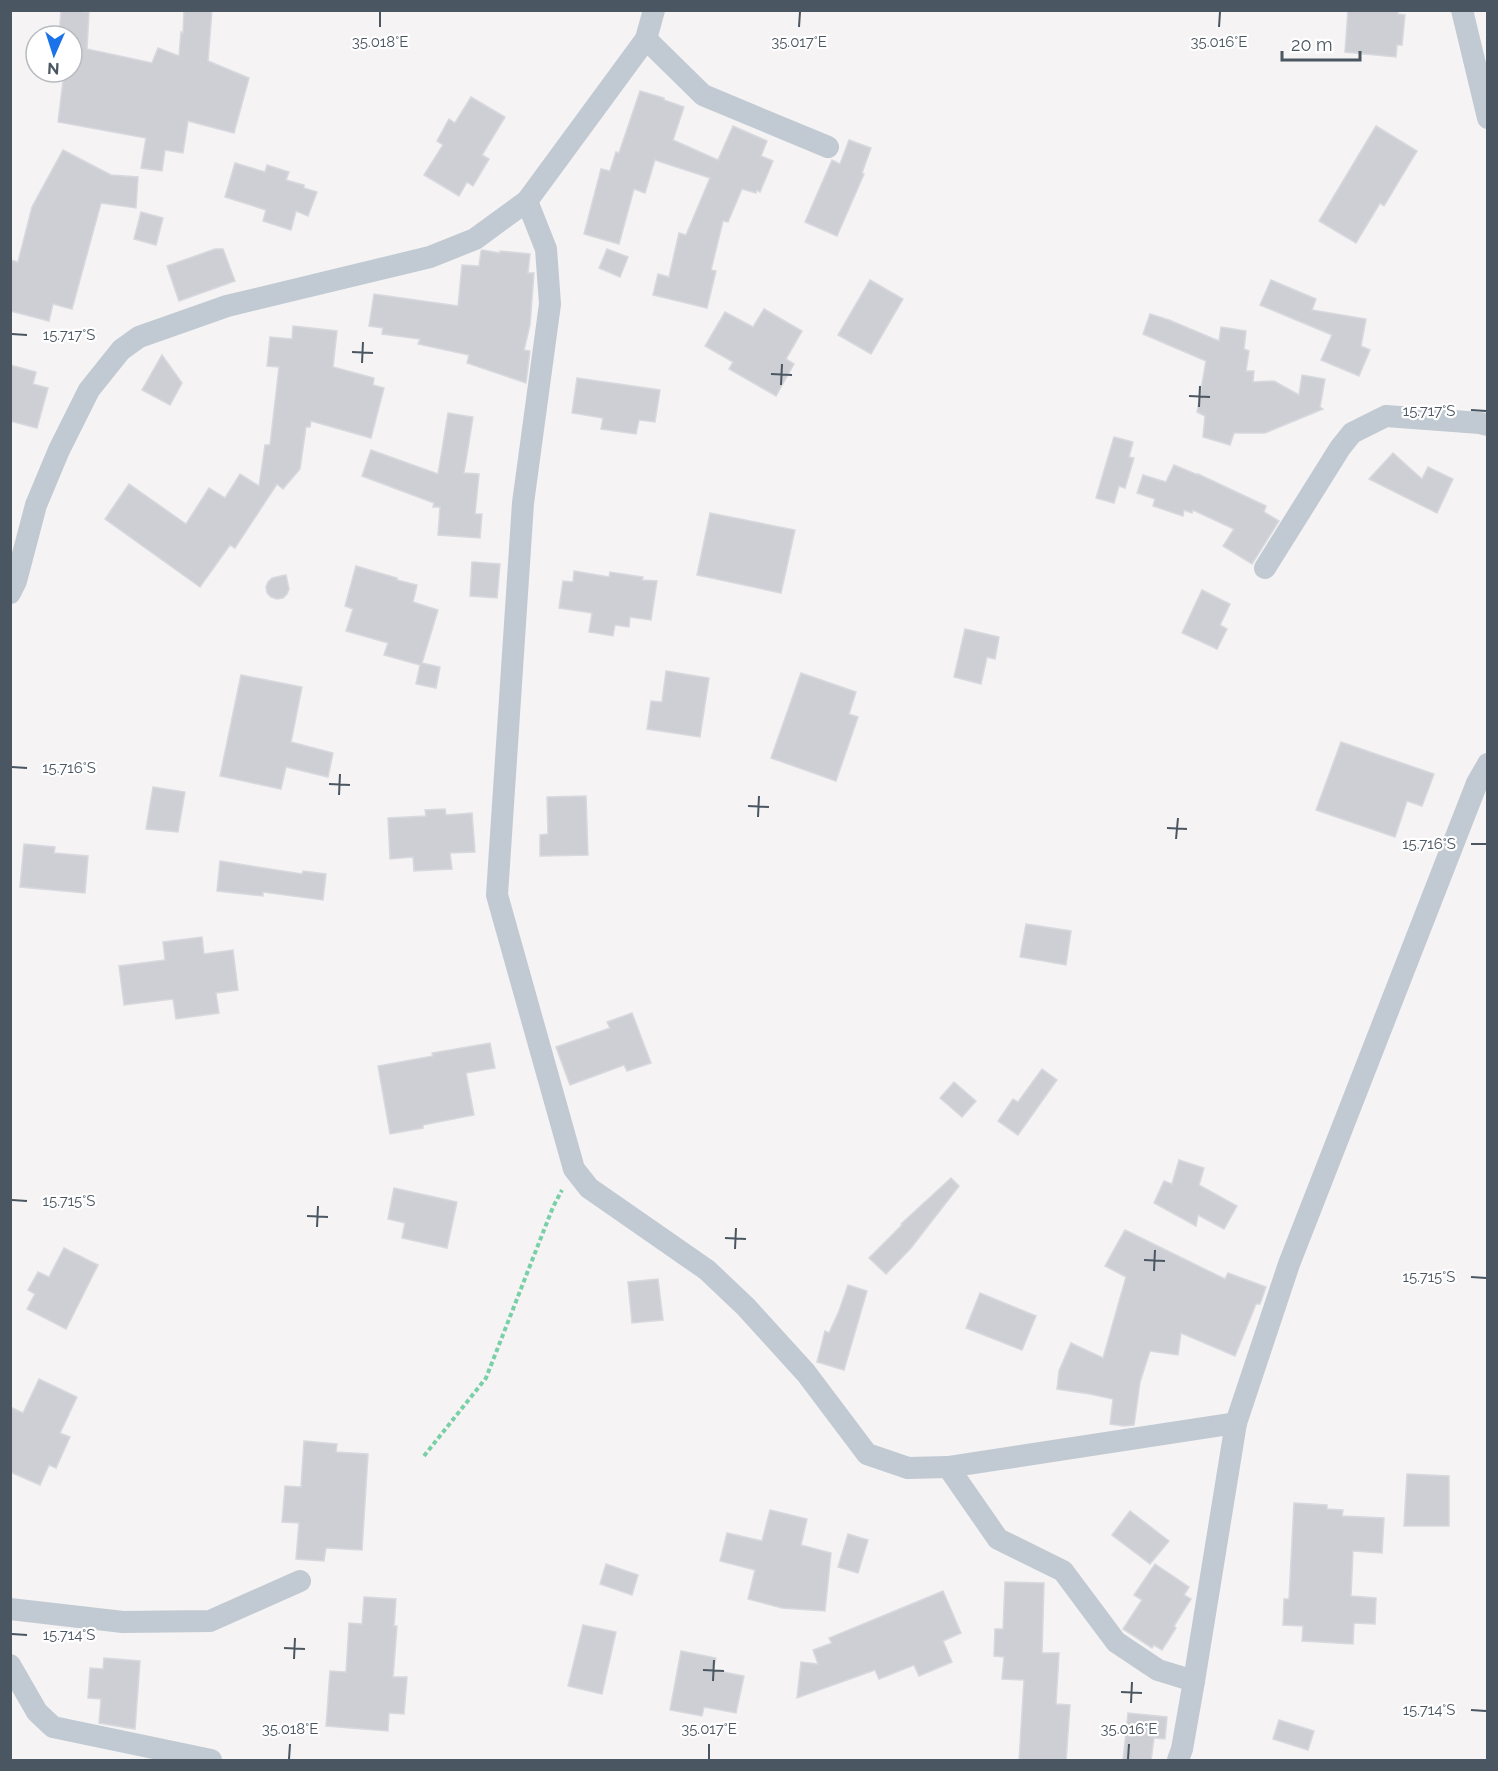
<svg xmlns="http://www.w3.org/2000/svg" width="1498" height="1771" font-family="Raleway,sans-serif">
<rect width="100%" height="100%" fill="#f5f3f3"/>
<g fill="#cdcfd5" stroke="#d7d9de" stroke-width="1.5">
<path d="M61,10H83V12H89L87,49L152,63L158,48L179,56L181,32L183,33L184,10H212L208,61L249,78L234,133L188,121L183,153L165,150L162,171L141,168L146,138L58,122L64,73L57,74V72H72V36H59Z"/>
<path d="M1348,10H1398V14L1405,15L1402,45H1397L1396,57L1345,52Z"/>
<path d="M640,91L664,98V100L684,107L673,140L718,160L733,126L767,141L761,156L773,161L760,192L757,190L756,193L742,189L728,222L723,221L711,270L716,271L707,308L653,295L658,274L669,277L679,233L686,235L710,178L655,160L645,193L634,189L619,244L584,234L601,169L610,171L616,152L619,153Z"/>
<path d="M471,97L505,117L482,155L489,159L473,186L467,182L459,196L424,175L443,145L437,141L449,119L455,123Z"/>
<path d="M1376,126L1417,151L1384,206L1380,203L1356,243L1319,221Z"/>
<path d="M849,140L871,148L862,173L864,174L837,236L805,222L832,160L840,164Z"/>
<path d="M63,150L111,175L138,177L136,208L101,203L72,309L53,304L49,321L10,311V260L18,262L32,207Z"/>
<path d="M235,163L265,172L267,165L289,172L286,180L304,185V188L317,192L308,216L296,211L291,230L263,221L266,210L225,197Z"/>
<path d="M141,212L163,218L156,245L134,239Z"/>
<path d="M215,249H223L235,281L179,301L167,266Z"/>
<path d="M607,249L628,257L620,277L599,268Z"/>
<path d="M482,250L500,253V251L530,254L528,273H534L530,325L524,350L530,351L526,383L467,363L469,355L418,344L420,339L382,334L383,328L369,326L374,294L458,306L462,265L479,266L481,251Z"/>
<path d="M870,280L903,299L871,354L838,335Z"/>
<path d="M1271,280L1316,299L1312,310L1366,319L1361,346L1370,350L1359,376L1321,360L1332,335L1260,305Z"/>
<path d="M764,309L802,331L786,359L794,364L776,396L729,369L733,362L705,346L725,312L753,327Z"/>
<path d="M1150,314L1169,320L1219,341L1221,327L1246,331L1244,349L1249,351L1246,371H1254L1253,382L1274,381L1299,395L1302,375L1325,379L1320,407L1323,409L1265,433H1234L1230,445L1203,437L1205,416L1197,412L1206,361L1143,334Z"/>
<path d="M293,326L337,331L333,367L374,378L373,385L384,388L371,438L311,421L310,427H306L300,469L283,489L277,484L235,548L230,545L200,587L105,519L129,484L186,524L209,488L225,498L240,474L259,486L265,445H270L279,367L267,366L270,337L292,339Z"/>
<path d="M162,355L182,383L170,405L142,390Z"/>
<path d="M10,365L36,372L33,384L48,388L37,428L10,421Z"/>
<path d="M577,378L660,390L655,422L639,420L636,434L601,429L603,418L572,413Z"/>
<path d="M448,413L473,417L464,473L479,474L475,514H482L480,538L438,535L440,507H433L434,503L362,476L371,450L438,474Z"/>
<path d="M1114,437L1133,442L1129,457L1134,458L1125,488L1119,486L1114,503L1096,498Z"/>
<path d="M1393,453L1422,479L1428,467L1453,479L1437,513L1369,479Z"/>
<path d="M1174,465L1198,475V474L1266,506L1264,512L1279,521L1252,564L1223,546L1234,529L1193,510L1192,513L1184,510L1183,516L1153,506L1155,499L1137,493L1143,475L1166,482Z"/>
<path d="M710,513L795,530L781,593L697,575Z"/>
<path d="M472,562L500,564L497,598L470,596Z"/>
<path d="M356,566L397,578V580L417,585L413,602L438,610L422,663L440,667L436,688L416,684L420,665L384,655L388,643L346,631L353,609L345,606Z"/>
<path d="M574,571L609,577L610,572L643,577L642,580L657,581L651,620L630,617L629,627L615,625L613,636L589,632L592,613L559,608L563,581L573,582Z"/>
<path d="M286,575L289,589L287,594L283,598L277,599L271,597L267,593L266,587L268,582L272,578Z"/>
<path d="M1202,590L1230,604L1220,625L1227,629L1217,649L1182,633Z"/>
<path d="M965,629L999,637L995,659L987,657L981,684L954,677Z"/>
<path d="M666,671L709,678L700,737L647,729L651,701L662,702Z"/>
<path d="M801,673L856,692L849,714L858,717L836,781L771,758Z"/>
<path d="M241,675L302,687L291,742L333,753L328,777L286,767L281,789L220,776Z"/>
<path d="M1341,742L1434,774L1422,806L1407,801L1395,837L1316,810Z"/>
<path d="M153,787L185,792L178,832L146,829Z"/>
<path d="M586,796L588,855L540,856V835L548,834L547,797Z"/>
<path d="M445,809L446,815L472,813L475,852L450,853L452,869L414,871L413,857L390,859L388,818L426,816L425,810Z"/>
<path d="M24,844L55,847L54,853L88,856L85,893L20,887Z"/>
<path d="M220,861L302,874L303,871L326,874L323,900L263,892V896L217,891Z"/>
<path d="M1026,924L1071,931L1066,965L1020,957Z"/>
<path d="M202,937L204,954L233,950L238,990L216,993L219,1013L176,1019L173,999L124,1005L119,966L165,960L163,942Z"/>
<path d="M632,1013L651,1063L627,1071L624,1065L570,1085L556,1047L610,1028L607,1022Z"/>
<path d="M490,1043L495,1068L466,1073L474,1115L423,1125V1128L390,1134L378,1066L433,1056L432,1053Z"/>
<path d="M1042,1069L1057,1080L1018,1135L998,1121L1013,1099L1018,1102Z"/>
<path d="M954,1082L976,1101L962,1117L940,1098Z"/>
<path d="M1179,1160L1204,1168L1199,1185L1237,1206L1224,1229L1198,1215L1196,1226L1154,1203L1164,1181L1172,1184Z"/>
<path d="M951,1178L959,1186L911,1248L886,1274L869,1258L902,1225L901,1224Z"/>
<path d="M394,1188L457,1202L447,1248L402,1238L405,1223L388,1219Z"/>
<path d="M1125,1230L1225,1279L1228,1273L1266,1287L1260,1304H1256L1235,1356L1181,1333L1178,1355L1150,1351L1140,1382L1134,1425L1124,1426L1110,1424L1113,1399L1090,1394L1057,1389L1059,1371L1071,1343L1103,1358L1126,1277L1105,1266Z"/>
<path d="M64,1248L98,1265L66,1329L27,1309L35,1294L28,1290L38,1272L49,1277Z"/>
<path d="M658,1279L663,1320L632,1323L628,1282Z"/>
<path d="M848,1285L867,1291L844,1370L817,1362L825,1331L829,1333L839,1311Z"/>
<path d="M980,1293L1036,1316L1022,1350L966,1328Z"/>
<path d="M39,1379L77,1397L60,1433L70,1437L56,1468L49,1465L40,1485L10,1472V1407L23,1413Z"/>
<path d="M304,1441L337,1444L336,1452L368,1454L362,1550L326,1548L324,1561L296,1559L299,1523L282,1522L285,1486L301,1487Z"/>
<path d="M1407,1474L1449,1476V1526H1404Z"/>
<path d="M1294,1503L1327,1505V1509L1343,1510L1342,1516L1384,1518L1382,1553L1353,1551L1351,1596L1376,1598L1375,1624L1354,1623L1353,1644L1302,1641L1303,1626L1283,1625L1284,1599H1289Z"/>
<path d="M770,1510L807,1519L801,1545L831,1553L825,1611L782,1608L748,1599L755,1570L720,1561L727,1533L762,1541Z"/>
<path d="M1130,1511L1169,1541L1150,1564L1112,1535Z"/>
<path d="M848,1534L868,1540L858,1573L838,1567Z"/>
<path d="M606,1564L638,1575L632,1595L600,1584Z"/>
<path d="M1155,1564L1189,1587L1184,1595L1191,1599L1174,1626L1176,1628L1162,1650L1154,1645L1152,1648L1123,1629L1142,1600L1134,1595Z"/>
<path d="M1005,1582L1044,1583L1042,1653H1059L1056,1704L1070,1705L1066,1761H1019L1024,1680L1002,1679L1004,1657L994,1656L995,1629H1003Z"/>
<path d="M943,1591L961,1633L943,1641L952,1662L919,1676L914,1665L879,1679L875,1670L797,1698L801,1662L818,1664L813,1650L832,1643L829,1638Z"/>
<path d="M364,1597L396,1599L394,1626H397L393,1677H407L404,1714L389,1713L388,1731L326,1726L330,1671L346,1672L349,1623L362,1624Z"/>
<path d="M583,1625L616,1632L602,1694L568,1686Z"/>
<path d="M681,1651L716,1658L713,1670L744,1676L736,1713L704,1707L702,1716L670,1710Z"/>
<path d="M104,1658L140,1661L135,1729L99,1723L101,1699L88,1698L90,1668L103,1669Z"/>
<path d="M1128,1713L1167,1717L1165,1739L1154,1738L1151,1761H1123Z"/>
<path d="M1279,1720L1314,1731L1308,1750L1273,1739Z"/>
</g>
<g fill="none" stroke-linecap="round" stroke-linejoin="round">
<path stroke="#7ad0a6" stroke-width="4" stroke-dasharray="4.5 3" stroke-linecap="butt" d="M424,1456L486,1378L553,1207L562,1190"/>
<g stroke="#c1cad2" stroke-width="22">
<path d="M1462,10L1488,118"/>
<path d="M646,39L703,95L828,147"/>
<path d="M527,201L546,249L550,304L523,503L497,895L574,1169L589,1188L707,1270L746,1307L806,1373L867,1454L908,1468L948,1467L1236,1423"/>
<path d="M1265,568L1340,448L1352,433L1386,416L1480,423L1488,425"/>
<path d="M10,593L16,581L36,505L59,450L89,390L121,350L139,337L227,306L430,257L475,239L527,201L646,39L654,10"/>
<path d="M948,1467L998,1539L1063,1571L1116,1642L1158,1670L1194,1681"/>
<path d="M10,1609L123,1622L210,1621L300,1581"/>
<path d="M10,1665L37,1712L53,1727L211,1760"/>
<path d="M1178,1760L1182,1749L1194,1681L1236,1423L1289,1264L1477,783L1488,764"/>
</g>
</g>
<path fill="none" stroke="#4a5661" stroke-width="2" d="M380,27V12M799,27L800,12M1219,27L1220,12M12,334L27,335M352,352L373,353M362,363L363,342M771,374L792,375M781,385L782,364M1189,396L1210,397M1199,407L1200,386M1471,410L1486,411M12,767L27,768M329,784L350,785M339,795L340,774M748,806L769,807M758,817L759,796M1167,828L1187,829M1176,839L1178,818M1471,844H1486M12,1200L27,1201M307,1216L328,1217M317,1227L318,1206M725,1238L746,1239M735,1249L736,1228M1144,1260L1165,1261M1154,1271L1155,1250M1471,1277L1486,1278M12,1634L27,1635M284,1648L305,1649M294,1659L295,1638M703,1670L724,1671M713,1681L714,1660M1121,1692L1142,1693M1131,1703L1132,1682M1471,1710L1486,1711M289,1759L290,1744M709,1759V1744M1128,1759L1129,1744"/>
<g font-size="15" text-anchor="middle" fill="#4a5661" stroke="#fff" stroke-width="4.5" stroke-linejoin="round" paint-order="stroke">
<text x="380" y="47">35.018°E</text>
<text x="799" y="47">35.017°E</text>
<text x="1219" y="47">35.016°E</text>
<text x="69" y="340">15.717°S</text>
<text x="1429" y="416">15.717°S</text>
<text x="69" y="773">15.716°S</text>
<text x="1429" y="849">15.716°S</text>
<text x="69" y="1206">15.715°S</text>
<text x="1429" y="1282">15.715°S</text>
<text x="69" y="1640">15.714°S</text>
<text x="1429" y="1715">15.714°S</text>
<text x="290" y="1734">35.018°E</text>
<text x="709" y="1734">35.017°E</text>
<text x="1129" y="1734">35.016°E</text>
</g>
<rect width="1498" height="1771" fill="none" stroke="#4a5661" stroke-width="24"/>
<g transform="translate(54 54) rotate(183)"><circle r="28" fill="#ffffff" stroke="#b7bbc0" stroke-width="1.5"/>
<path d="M0-4.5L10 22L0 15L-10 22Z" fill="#1a73e8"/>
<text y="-9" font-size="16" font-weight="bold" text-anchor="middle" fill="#4a5661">N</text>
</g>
<path d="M1282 51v9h78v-9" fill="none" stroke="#4a5661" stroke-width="3"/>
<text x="1291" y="51" font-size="18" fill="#4a5661" stroke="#ffffff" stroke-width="4.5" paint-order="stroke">20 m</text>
</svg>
